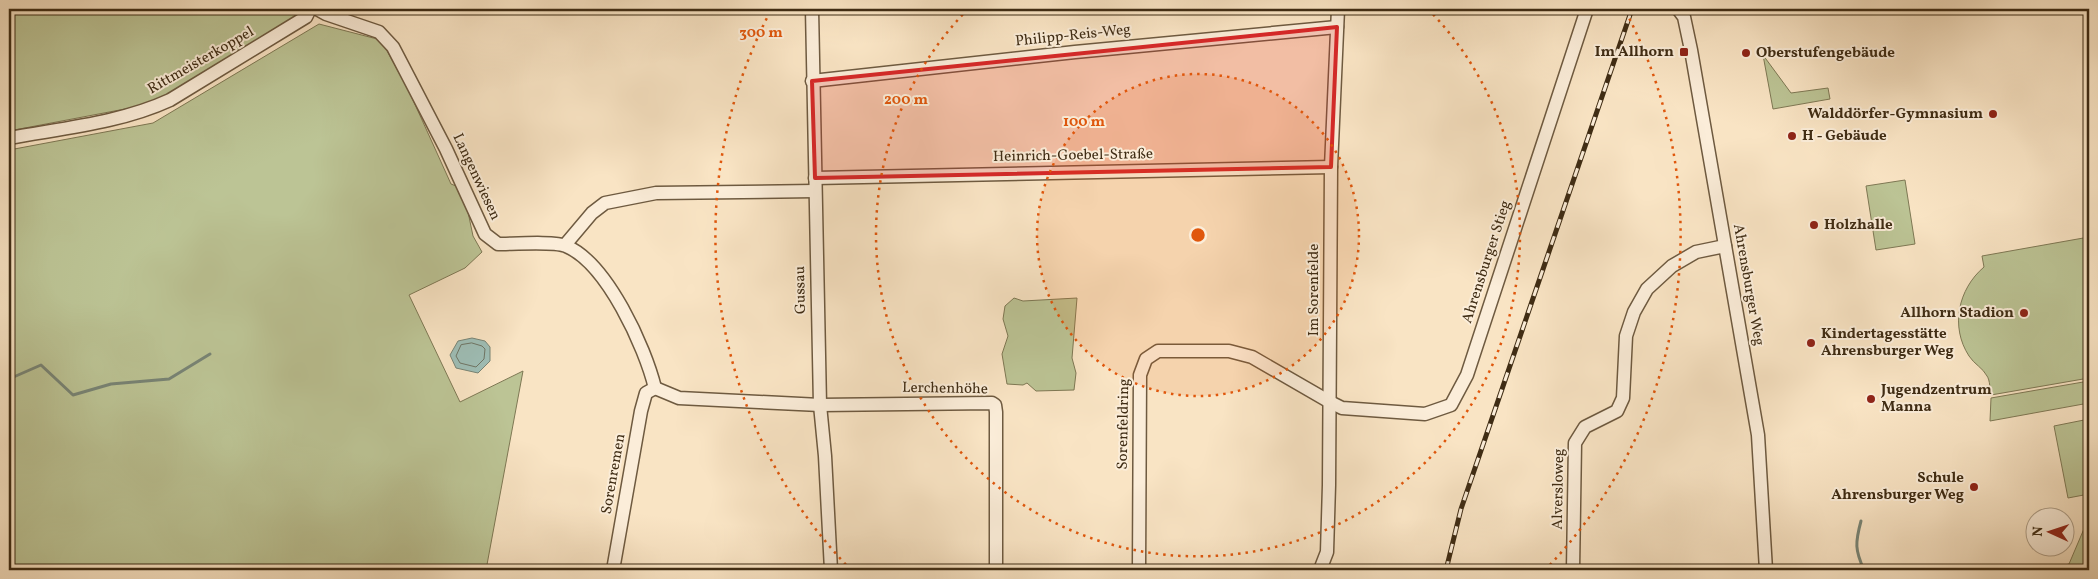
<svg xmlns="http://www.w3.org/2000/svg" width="2098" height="579" font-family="Vollkorn,serif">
<rect width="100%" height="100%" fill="#f9e4c4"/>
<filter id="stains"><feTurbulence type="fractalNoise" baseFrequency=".004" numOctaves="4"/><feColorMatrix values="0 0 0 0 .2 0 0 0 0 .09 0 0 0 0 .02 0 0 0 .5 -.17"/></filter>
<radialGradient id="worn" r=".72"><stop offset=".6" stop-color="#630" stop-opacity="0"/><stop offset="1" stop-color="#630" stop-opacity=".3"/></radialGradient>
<g fill="#bcc495" stroke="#7e7854">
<path d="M9,9H302L303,13L212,71L146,105L9,131Z"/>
<path d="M319,24L381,40L408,89L451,184L456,186L468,212L473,236L482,252L465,268L409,295L460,402L523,371L486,570H9V150L153,123Z"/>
<path d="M1763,55L1791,93L1828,88L1830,99L1773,109Z"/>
<path d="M1905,180L1915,244L1876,250L1866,186Z"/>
<path d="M2089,237V378L1991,395C1990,390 1990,380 1987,376C1983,368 1974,364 1969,356C1950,327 1958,289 1984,267L1982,256Z"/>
<path d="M1014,298L1023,301L1077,298L1072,358L1076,373L1074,390L1036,391L1027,383L1023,385L1007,384L1002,354L1008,336L1003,319L1005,306Z"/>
<path d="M2089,381V403L1990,421L1991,398Z"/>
<path d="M2089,419V494L2068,498L2054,426Z"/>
<path d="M2089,517V570H2045L2069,564Z"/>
</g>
<path fill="#9ebeb6" stroke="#788475" d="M472,338L485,341L490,347V361L478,373L456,368L450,355L458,341Z"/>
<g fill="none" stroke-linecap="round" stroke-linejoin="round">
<path stroke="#6e7565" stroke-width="1" d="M472,343L482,346L485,349L484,359L476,367L460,363L456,356L461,345Z"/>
<g stroke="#788475" stroke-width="3">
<path d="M9,379L41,365L73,395L111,384L169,379L210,354"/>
<path d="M1861,521C1855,543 1855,550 1864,570"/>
</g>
<defs>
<g id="minor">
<path d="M317,9L326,14L379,32L393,47L446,149L485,234L498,244C512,244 555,241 566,246C607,263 645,347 655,388"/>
<path d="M812,9L820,405L825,456L831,570"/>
<path d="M1678,9L1684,17L1691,50L1758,435L1766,570"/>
<path d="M812,81L1075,52L1337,27"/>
<path d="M9,138C63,128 120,123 170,100L306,17L310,9"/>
<path d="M815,178L1331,167"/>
<path d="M565,245L592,213L605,203L656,193L815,191"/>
<path d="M655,388L679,398L820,405L992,403L995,405L996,412V570"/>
<path d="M613,570L641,411L646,393L655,388"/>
<path d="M1139,570L1140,375L1146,359L1158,351H1229L1252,357L1330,402L1342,408L1425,414L1451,405L1467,375L1587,9"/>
<path d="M1320,570L1327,552L1329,485L1331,167L1338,9"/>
<path d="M1573,570L1575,443L1585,427L1617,411L1623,398L1626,336L1634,312L1647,289L1672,266L1696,252L1725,246"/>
</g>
</defs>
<use href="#minor" stroke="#6e5a40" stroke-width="15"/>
<use href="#minor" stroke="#fbedd9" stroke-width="12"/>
<defs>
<path id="rail" d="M1446,570L1461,509L1632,9"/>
</defs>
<use href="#rail" stroke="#3f2c14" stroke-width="5"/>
<use href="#rail" stroke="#fbedd9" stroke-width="3" stroke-dasharray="9" stroke-linecap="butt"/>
</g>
<path fill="#d62828" fill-opacity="0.2" stroke="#d62828" stroke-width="4" stroke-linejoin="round" d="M1337,27L1331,167L815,178L812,81Z"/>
<circle cx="1198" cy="235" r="161" fill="#e0570c" fill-opacity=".12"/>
<g fill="none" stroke="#e0570c" stroke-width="2.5" stroke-dasharray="2.5 5">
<circle cx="1198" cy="235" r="161"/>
<path d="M1428 9A322 322 0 1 1 968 9"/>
<path d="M851 570A482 482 0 0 1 770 12M1626 12A482 482 0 0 1 1545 570"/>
</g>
<g fill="#8f2418" stroke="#fbedd9" stroke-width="2">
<rect x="1679" y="47" width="10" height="10" rx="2.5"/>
<circle cx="1746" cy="53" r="5"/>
<circle cx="1993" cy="114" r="5"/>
<circle cx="1792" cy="136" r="5"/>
<circle cx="1814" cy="225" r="5"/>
<circle cx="2024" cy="313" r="5"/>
<circle cx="1811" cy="343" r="5"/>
<circle cx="1871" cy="399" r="5"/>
<circle cx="1974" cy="487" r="5"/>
</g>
<g text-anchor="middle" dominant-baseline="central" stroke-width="4" stroke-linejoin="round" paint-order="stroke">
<g font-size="15" fill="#3f2c14" stroke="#fbedd9">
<text transform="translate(1073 36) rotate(-6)">Philipp-Reis-Weg</text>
<text transform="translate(201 61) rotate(-30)">Rittmeisterkoppel</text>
<text transform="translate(1073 156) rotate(-1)">Heinrich-Goebel-Straße</text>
<text transform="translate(476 177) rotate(65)">Langenwiesen</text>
<text transform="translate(1487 262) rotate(-72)">Ahrensburger Stieg</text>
<text transform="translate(1748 285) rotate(80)">Ahrensburger Weg</text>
<text transform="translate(801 290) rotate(-91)">Gussau</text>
<text transform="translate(1314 290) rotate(-90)">Im Sorenfelde</text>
<text transform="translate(945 389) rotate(1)">Lerchenhöhe</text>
<text transform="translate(1124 424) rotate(-89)">Sorenfeldring</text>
<text transform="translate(614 474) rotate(-80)">Sorenremen</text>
<text transform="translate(1559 489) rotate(-89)">Alversloweg</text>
</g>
<g font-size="15" font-weight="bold" fill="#3f2c14" stroke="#fbedd9" text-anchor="start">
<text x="1674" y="52" text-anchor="end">Im Allhorn</text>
<text x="1756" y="53">Oberstufengebäude</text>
<text x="1983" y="114" text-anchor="end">Walddörfer-Gymnasium</text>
<text x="1802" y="136">H - Gebäude</text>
<text x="1824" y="225">Holzhalle</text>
<text x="2014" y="313" text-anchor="end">Allhorn Stadion</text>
<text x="1821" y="334">Kindertagesstätte<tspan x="1821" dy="17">Ahrensburger Weg</tspan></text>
<text x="1881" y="390">Jugendzentrum<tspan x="1881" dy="17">Manna</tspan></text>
<text x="1964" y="478" text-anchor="end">Schule<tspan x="1964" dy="17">Ahrensburger Weg</tspan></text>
</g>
</g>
<circle cx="1198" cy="235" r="8" fill="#e0570c" stroke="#fbedd9" stroke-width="2.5"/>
<g font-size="15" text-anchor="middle" font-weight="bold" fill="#e0570c" stroke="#fbedd9" stroke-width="4" stroke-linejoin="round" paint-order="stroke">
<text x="761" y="37">300 m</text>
<text x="906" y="104">200 m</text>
<text x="1084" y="126">100 m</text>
</g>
<rect width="2098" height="579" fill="none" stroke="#f9e4c4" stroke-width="30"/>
<rect x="10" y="10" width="2078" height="559" fill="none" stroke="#3f2c14" stroke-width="2.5"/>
<rect x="15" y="15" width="2068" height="549" fill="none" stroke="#3f2c14"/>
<g transform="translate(2050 532) rotate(273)"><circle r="24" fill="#fbedd9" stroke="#b0a08a"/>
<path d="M0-4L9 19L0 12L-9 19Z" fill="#8f2418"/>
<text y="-8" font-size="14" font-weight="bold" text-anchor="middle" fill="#3f2c14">N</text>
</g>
<rect width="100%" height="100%" filter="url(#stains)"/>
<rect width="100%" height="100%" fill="url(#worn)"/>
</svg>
